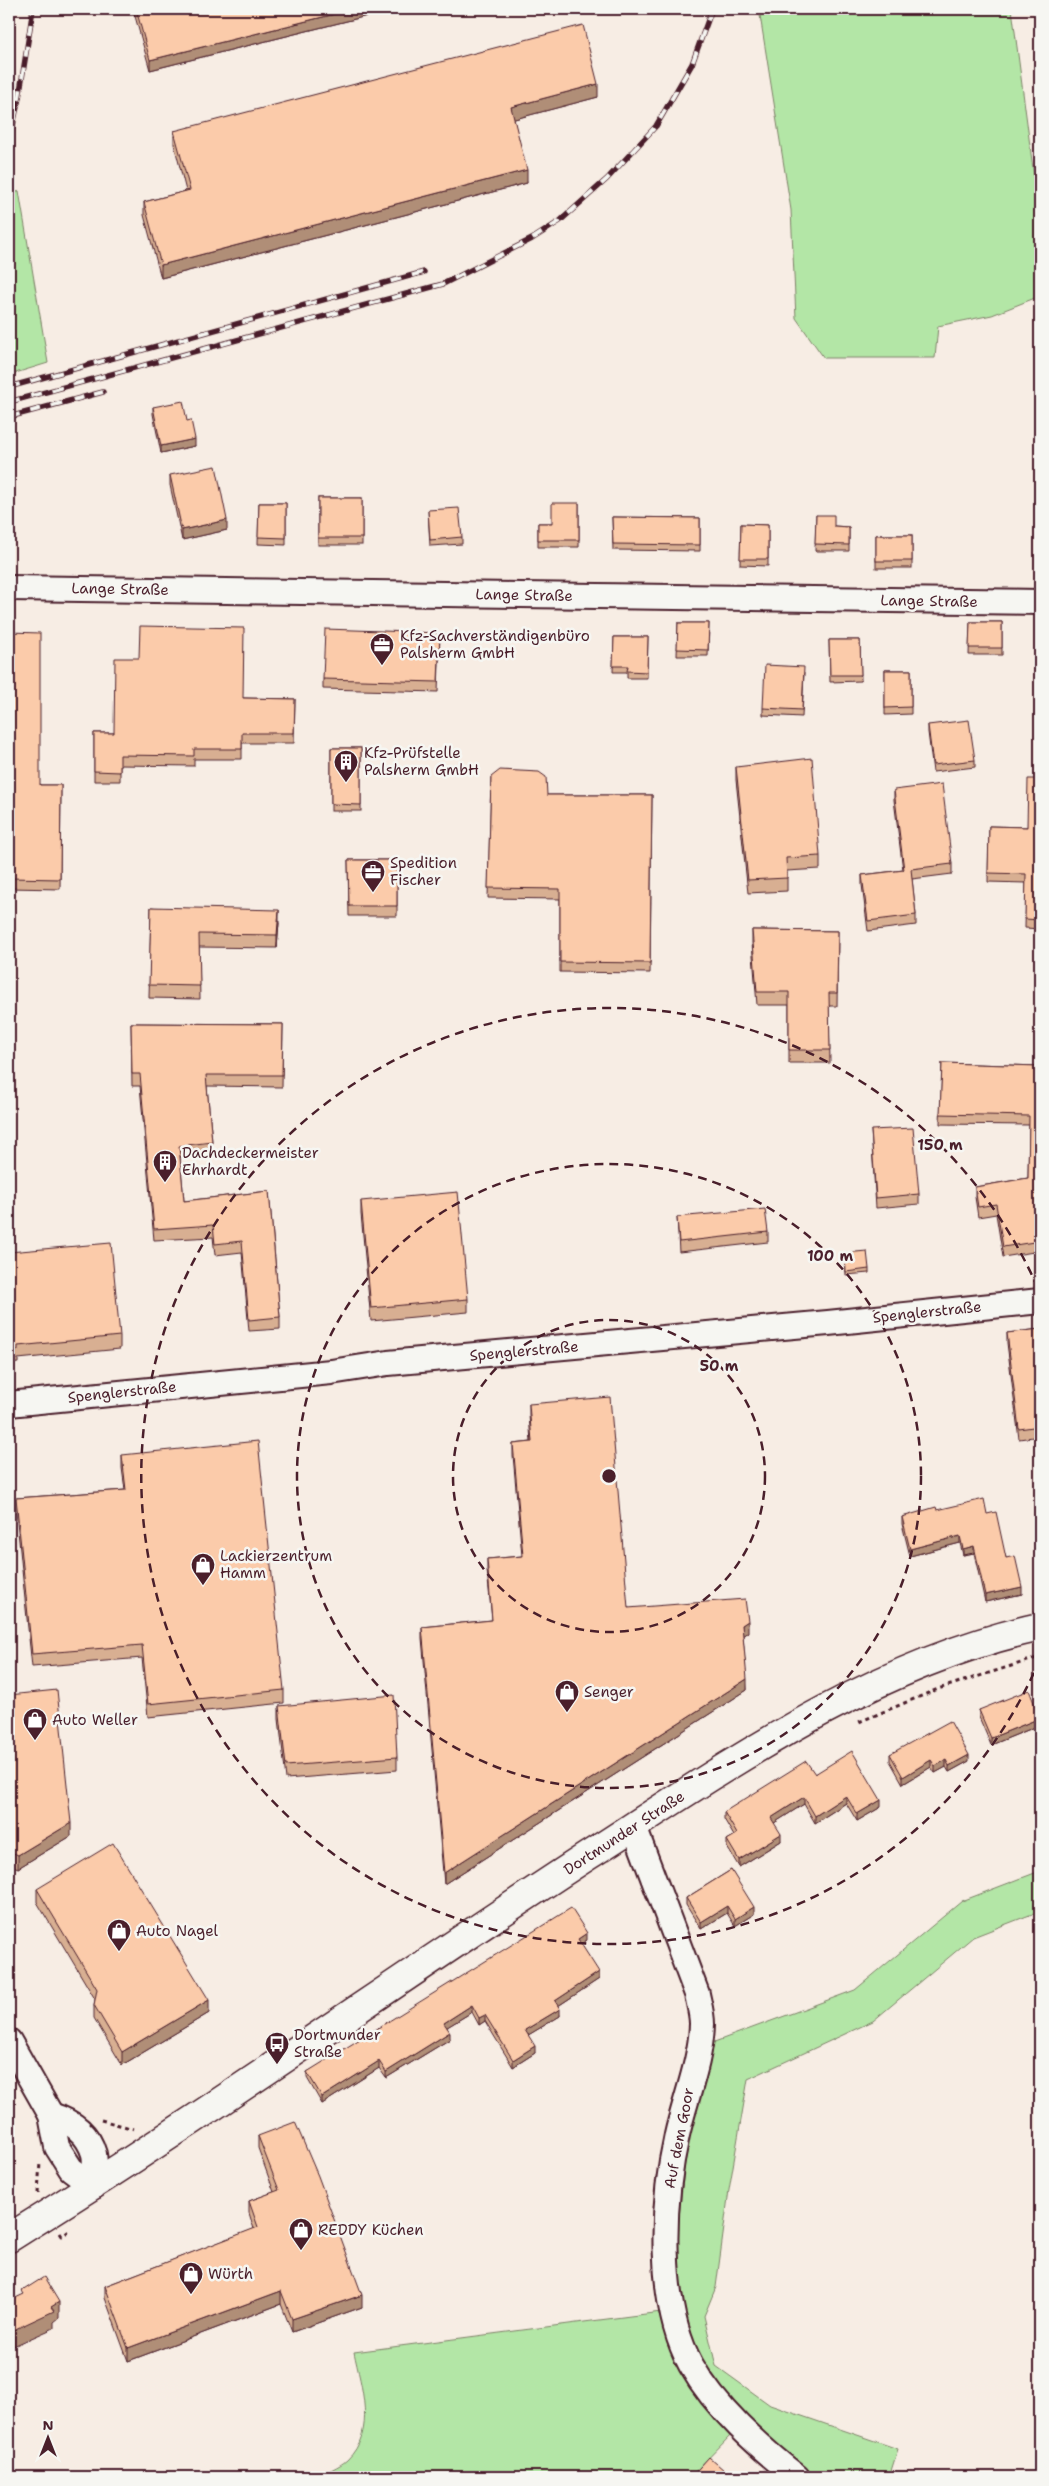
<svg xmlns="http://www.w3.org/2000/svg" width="1049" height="2486" font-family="'Shantell Sans',sans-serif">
<rect width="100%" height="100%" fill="#f7ede4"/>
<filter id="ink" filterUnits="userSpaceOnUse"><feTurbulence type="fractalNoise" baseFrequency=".02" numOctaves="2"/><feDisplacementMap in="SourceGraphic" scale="10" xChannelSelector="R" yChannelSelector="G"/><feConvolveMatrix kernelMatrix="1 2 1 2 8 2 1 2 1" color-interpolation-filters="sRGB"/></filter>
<g filter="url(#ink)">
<g fill="#b3e6a6" stroke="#7e8268">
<path d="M759,9H1012L1040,222V296L992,315L938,326L935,358H824L796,318L791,210Z"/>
<path d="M19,191L48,363L9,375V196Z"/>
<path d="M1040,1871V1911L973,1937L873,2021L748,2079L729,2190L716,2287L704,2316L716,2366L770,2405L898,2449L889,2477H810L772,2447L743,2418L693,2353L674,2266L684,2169L702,2067L709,2044L855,1990L962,1901Z"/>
<path d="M661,2312L733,2433L690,2477H316C326,2472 339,2467 347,2460C377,2431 361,2387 354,2352Z"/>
</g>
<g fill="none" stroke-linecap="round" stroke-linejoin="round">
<defs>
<g id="minor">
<path d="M9,588L1040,602"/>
<path d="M9,1404L331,1372L388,1363L828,1323L1040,1301"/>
<path d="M634,1827L697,1994C699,2004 702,2014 702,2024C701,2061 685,2099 677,2135C662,2201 657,2303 691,2365C716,2409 758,2446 797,2477"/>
<path d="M9,2041L51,2115L57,2147L71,2169L94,2186"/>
<path d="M51,2115C71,2121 88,2133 94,2154C96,2163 94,2176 94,2186"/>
</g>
<path id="major" d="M9,2238C206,2116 395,1981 589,1855C730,1764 874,1663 1040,1627"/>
</defs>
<use href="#minor" stroke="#4a1f2b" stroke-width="28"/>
<use href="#major" stroke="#4a1f2b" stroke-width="31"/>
<g stroke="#4a1f2b" stroke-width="3" stroke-dasharray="4 4" stroke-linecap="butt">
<path d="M859,1722L938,1689L1040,1657"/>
<path d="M101,2120L134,2129"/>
<path d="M38,2193L40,2162"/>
<path d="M60,2233L62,2236L71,2230"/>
</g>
<use href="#minor" stroke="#f6f6f2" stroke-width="24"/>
<use href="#major" stroke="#f6f6f2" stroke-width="28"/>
<defs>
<g id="rail">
<path d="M9,143L19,98L33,9"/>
<path d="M9,387L424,272"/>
<path d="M9,402L443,284L532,239L560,221L607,179L656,126L692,64L712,9"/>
<path d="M9,417L103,392"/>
</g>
</defs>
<use href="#rail" stroke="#4a1f2b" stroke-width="5.5"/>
<use href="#rail" stroke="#f6f6f2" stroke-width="4" stroke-dasharray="11" stroke-linecap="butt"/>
</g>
<g fill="#d8af92" stroke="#4a1f2b">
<path d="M133,9H395L150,70Z"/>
<path d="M598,97L514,119L527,183L161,278L144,215V202L186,191L174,144V131Z"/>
<path d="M153,407L187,421L195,446L161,453L153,414Z"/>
<path d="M170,475L227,530L182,540L170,485Z"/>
<rect x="318" y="498" width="44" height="47"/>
<path d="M259,503H286V545L258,544Z"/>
<path d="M579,503V547H538V523H552Z"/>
<path d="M428,510L462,537V544L430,546Z"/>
<path d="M816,515L834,526L849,527V551H815Z"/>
<path d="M612,517L700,518V551L613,550Z"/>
<path d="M741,524L768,525V566L740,565Z"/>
<rect x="876" y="535" width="36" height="33"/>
<path d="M970,622H1002V655H969Z"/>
<path d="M678,623H709L708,656H677Z"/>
<path d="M9,632L40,785H61L60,889L9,888Z"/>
<path d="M440,633L438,692L323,689V679Z"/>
<path d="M614,637H648L647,678H627V672H613Z"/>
<path d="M829,640H860L861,681L830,682Z"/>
<path d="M885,670H911V714L885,715Z"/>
<path d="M804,673L802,717L763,715V708Z"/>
<path d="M243,698L295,699L294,743H242V759H194V766L120,765V781H94V733H114Z"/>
<path d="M928,725L975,760V767L933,772L928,732Z"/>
<rect x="331" y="748" width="30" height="63"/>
<path d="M736,767L820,856V869L787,871V891L748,893L736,780Z"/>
<path d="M491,777L547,795H652L650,973L560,972V899L488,898Z"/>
<path d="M1040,779V929L1025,928L1026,883L988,882L989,826L1027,827Z"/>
<path d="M894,790L952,864V874L912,879L916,915V925L868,931L862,885V875L903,870L894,800Z"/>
<path d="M348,860H397V916H349Z"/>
<path d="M151,907L279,923L277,948L199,947L200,999L149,998Z"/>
<path d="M752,930L838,931L837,1006H829L830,1063H789V1005H757L752,943Z"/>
<path d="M131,1023L283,1024L282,1087L207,1086L212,1142V1154L180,1157L184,1201L269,1191L280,1317V1329L249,1331L242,1252L215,1255L213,1237L154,1240L140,1086H132Z"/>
<path d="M942,1063L1040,1066V1251L1003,1257L996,1214L978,1217L975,1197V1187L1028,1178L1029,1125L940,1124Z"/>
<path d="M871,1130L919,1194V1204L876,1208Z"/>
<path d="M361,1201L468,1299V1312L371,1321L361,1214Z"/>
<path d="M677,1217L768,1232V1242L679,1252Z"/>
<path d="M9,1248V1252L120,1336V1349L18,1359V1363L9,1364Z"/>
<path d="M845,1256L869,1269V1273L846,1275Z"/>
<path d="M1040,1329V1436L1019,1439L1007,1343V1333Z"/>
<path d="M529,1404L628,1608L748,1632L743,1635L747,1690L444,1884L422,1638V1627L492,1620L487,1570V1559L522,1556L513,1455V1444L531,1442L529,1415Z"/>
<path d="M122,1455L284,1690V1703L148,1717L142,1658L32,1667L16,1512V1498L125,1490L122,1468Z"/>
<path d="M937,1510L987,1514L1022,1594L985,1602L974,1553L963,1555L960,1543L910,1556L902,1524V1517Z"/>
<path d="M9,1695L71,1836L18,1868L9,1864Z"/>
<path d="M279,1706L397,1757V1770L286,1779L279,1719Z"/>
<path d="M979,1710L1040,1725L991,1745L979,1717Z"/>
<path d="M890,1754L969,1761L949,1772L946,1767L935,1773L931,1767L903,1784L890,1761Z"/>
<path d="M815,1774L881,1807L857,1821L846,1803L815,1823L804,1804L774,1823L781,1841L739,1867L727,1847V1840L734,1836L724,1819V1812Z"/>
<path d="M731,1870L754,1914L735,1926L727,1913L701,1929L686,1905V1898Z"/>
<path d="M37,1889L209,2013L122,2065L94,2018V2005L95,1999L37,1902Z"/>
<path d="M587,1940L581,1944L599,1979L558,2006L560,2016L528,2035L535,2053L513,2067L485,2021L479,2025L472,2012L447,2027L450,2039L386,2078L379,2068L322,2104L307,2078V2072Z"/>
<path d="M258,2136L362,2307L292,2332L281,2304L128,2361L105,2298V2286L254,2229L249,2213V2201L274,2192L258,2148Z"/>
</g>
<g fill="#b08e77" stroke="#4a1f2b">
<path d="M355,9H395L150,70V60Z"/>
<path d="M598,84V97L511,120V107Z"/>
<path d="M527,170V183L161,278V265Z"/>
<path d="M195,439V446L161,453V446Z"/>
<path d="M227,520V530L182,540V530Z"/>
<path d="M279,910V923L277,948V935Z"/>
<path d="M960,1536V1543L910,1556V1549Z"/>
<path d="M974,1546V1553L963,1555V1549Z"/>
<path d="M1022,1587V1594L985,1602V1595Z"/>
<path d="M748,1621V1632L742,1636V1625Z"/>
<path d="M747,1679V1690L444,1884V1873Z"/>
<path d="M1040,1718V1725L991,1745V1738Z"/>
<path d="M969,1755V1761L949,1772V1766Z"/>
<path d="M931,1760V1767L903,1784V1777Z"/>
<path d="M946,1760V1767L935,1773V1766Z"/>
<path d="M846,1796V1803L815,1823V1816Z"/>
<path d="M804,1797V1804L771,1825V1818Z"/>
<path d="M881,1800V1807L857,1821V1814Z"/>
<path d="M71,1823V1836L18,1868V1855Z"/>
<path d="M781,1834V1841L739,1867V1860Z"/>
<path d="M727,1906V1913L701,1929V1922Z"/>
<path d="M754,1907V1914L735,1926V1919Z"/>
<path d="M587,1933V1940L578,1946V1939Z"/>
<path d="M599,1972V1979L555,2008V2001Z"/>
<path d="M209,2000V2013L122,2065V2052Z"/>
<path d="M472,2005V2012L444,2029V2023Z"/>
<path d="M560,2009V2016L525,2037V2030Z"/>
<path d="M485,2015V2021L479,2025V2018Z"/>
<path d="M450,2032V2039L386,2078V2072Z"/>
<path d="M535,2046V2053L513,2067V2060Z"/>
<path d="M379,2061V2068L322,2104V2097Z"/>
<path d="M281,2291V2304L128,2361V2348Z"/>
<path d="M362,2295V2307L292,2332V2319Z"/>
<path d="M59,2302V2318L54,2322V2328L9,2348V2332Z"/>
</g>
<g fill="#fbcbaa" stroke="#4a1f2b">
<path d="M136,9H355L150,60Z"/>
<path d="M583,25L598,84L511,107L527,170L161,265L144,202L190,190L174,131Z"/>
<path d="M183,401L187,421L191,420L195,439L161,446L153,407Z"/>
<path d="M216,466L227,520L182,530L170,475Z"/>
<rect x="318" y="498" width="44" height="40"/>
<path d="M259,503H286V538L258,537Z"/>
<path d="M552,503H579V540H538V523H552Z"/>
<path d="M459,508L462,537L430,540L428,510Z"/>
<path d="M816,515H834V526L849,527V545L815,544Z"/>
<path d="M612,517L700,518V545L613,544Z"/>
<path d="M741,524L768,525V559H740Z"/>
<rect x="876" y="535" width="36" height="26"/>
<path d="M970,622H1002V648H969Z"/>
<path d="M678,623H709L708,650L677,649Z"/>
<path d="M140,626L244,628L243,698L295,699L294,733H242V749H194V756L120,755V772L94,771V733H114L115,658H139Z"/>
<path d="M325,629L440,633L438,682L323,679Z"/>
<path d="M9,632L40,633V785H61L60,879L9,878Z"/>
<path d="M614,637H648L647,672L627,671L628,666H613Z"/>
<path d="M829,640H860L861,675H830Z"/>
<path d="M765,665L804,667L802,710L763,708Z"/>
<path d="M885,670H911V707L885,708Z"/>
<path d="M969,720L975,760L933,765L928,725Z"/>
<path d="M331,748H361V805L331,804Z"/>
<path d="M812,758L820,856L786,858L787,878L748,880L736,767Z"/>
<path d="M500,770L539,772L546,777L547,795H652L650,963L560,962V889L488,888L491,777Z"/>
<path d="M1028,779H1040V920L1025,919L1026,874L988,873L989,826L1027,827Z"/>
<path d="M942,784L952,864L911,869L916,915L868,921L862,875L904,870L894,790Z"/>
<path d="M348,860H397V906H349Z"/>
<path d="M151,907L279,910L277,935L199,934L200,986L149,985Z"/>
<path d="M752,930L838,931L837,993H829L830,1050H789V992H757Z"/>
<path d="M131,1023L283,1024L282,1075H206L212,1142L179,1146L184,1201L269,1191L280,1317L249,1320L242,1241L215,1244L213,1225L154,1229L140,1074H132Z"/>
<path d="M942,1063L1040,1066V1241L1003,1247L996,1204L978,1207L975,1187L1028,1178L1029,1116L940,1114Z"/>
<path d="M913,1128L919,1194L876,1198L871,1130Z"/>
<path d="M458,1192L468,1299L371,1308L361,1201Z"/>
<path d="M765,1209L768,1232L679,1242L677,1217Z"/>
<path d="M111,1243L120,1336L18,1346V1350L9,1351V1248V1252Z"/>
<path d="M867,1251L869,1269L846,1272L845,1253Z"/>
<path d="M1040,1329V1426L1019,1429L1007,1333Z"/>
<path d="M610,1397L628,1608L745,1599L748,1621L742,1625L747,1679L444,1873L422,1627L492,1620L487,1559L523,1556L513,1444L532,1442L529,1404Z"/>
<path d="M258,1441L284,1690L148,1704L142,1645L32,1654L16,1498L126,1490L122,1455Z"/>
<path d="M984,1499L987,1514L996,1512L1006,1558L1015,1556L1022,1587L985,1595L974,1546L963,1549L960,1536L910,1549L902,1517L936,1507L937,1510Z"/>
<path d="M57,1690L71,1823L18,1855L9,1851V1695Z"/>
<path d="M1029,1690L1040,1718L991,1738L979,1710Z"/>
<path d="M394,1695L397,1757L286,1766L279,1706Z"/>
<path d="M950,1721L969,1755L949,1766L946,1760L935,1766L931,1760L903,1777L890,1754Z"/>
<path d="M852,1751L881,1800L857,1814L846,1796L815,1816L804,1797L771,1818L781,1834L739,1860L727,1840L737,1834L724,1812L806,1761L815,1774Z"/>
<path d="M113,1843L209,2000L122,2052L94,2005L97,1989L37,1889Z"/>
<path d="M731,1870L754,1907L735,1919L727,1906L701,1922L686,1898Z"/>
<path d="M571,1908L587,1933L578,1939L599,1972L555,2001L560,2009L525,2030L535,2046L513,2060L485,2015L479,2018L472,2005L444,2023L450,2032L386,2072L379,2061L322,2097L307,2072Z"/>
<path d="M295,2122L318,2176L362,2295L292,2319L281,2291L128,2348L105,2286L258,2227L249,2201L279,2190L258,2136Z"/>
<path d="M44,2277L59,2302L51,2307L54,2311L9,2332V2301L24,2294L22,2291Z"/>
<path d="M709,2457L732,2477H691Z"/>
</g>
</g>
<g fill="none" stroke="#4a1f2b" stroke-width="2.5" stroke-dasharray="9 6">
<circle cx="609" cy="1476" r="156"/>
<circle cx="609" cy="1476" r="312"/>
<path d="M1040 1659A468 468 0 1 1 1040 1293"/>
</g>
<defs>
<symbol id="office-pin" viewBox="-11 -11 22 30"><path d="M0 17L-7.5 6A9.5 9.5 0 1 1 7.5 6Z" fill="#4a1f2b" stroke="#f6f6f2"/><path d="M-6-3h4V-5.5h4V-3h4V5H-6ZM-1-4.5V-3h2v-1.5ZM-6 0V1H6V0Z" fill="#fff"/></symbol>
<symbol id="building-pin" viewBox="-11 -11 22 30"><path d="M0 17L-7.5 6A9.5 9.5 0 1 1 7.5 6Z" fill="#4a1f2b" stroke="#f6f6f2"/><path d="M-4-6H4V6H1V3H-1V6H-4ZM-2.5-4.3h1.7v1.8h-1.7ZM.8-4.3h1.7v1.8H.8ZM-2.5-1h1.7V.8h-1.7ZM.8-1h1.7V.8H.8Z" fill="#fff"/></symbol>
<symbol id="shop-pin" viewBox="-11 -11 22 30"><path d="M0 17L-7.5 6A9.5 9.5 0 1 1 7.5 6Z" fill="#4a1f2b" stroke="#f6f6f2"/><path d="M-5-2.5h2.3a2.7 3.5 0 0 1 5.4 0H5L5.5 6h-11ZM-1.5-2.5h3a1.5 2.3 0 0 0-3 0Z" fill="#fff"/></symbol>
<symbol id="bus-pin" viewBox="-11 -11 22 30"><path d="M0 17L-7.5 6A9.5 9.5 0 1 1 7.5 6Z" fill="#4a1f2b" stroke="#f6f6f2"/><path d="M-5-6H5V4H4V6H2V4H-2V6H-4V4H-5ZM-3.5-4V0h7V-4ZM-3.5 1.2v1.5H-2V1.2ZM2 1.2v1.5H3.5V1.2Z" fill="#fff"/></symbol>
</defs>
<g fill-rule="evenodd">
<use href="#office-pin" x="368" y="631" width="28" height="38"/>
<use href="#building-pin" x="332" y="748" width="28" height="38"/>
<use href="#office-pin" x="359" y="858" width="28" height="38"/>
<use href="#building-pin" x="151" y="1148" width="28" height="38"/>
<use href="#shop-pin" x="189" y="1551" width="28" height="38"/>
<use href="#shop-pin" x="553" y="1678" width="28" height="38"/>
<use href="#shop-pin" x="21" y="1706" width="28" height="38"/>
<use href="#shop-pin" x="105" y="1917" width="28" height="38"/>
<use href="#bus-pin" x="263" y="2030" width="28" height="38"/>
<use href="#shop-pin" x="287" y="2216" width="28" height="38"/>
<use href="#shop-pin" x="177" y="2260" width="28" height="38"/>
</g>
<g text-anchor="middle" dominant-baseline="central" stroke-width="5" stroke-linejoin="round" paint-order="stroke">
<g font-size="15" fill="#4a1f2b" stroke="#f6f6f2">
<text transform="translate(120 589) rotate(1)">Lange Straße</text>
<text transform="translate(524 595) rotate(1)">Lange Straße</text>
<text transform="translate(929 601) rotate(1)">Lange Straße</text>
<text transform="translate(927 1312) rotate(-6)">Spenglerstraße</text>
<text transform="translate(524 1351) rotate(-5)">Spenglerstraße</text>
<text transform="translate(122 1392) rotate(-6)">Spenglerstraße</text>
<text transform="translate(624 1833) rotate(-33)">Dortmunder Straße</text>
<text transform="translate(679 2138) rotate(-79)">Auf dem Goor</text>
</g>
<g font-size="15" fill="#4a1f2b" stroke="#f6f6f2" text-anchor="start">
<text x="400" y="636">Kfz-Sachverständigenbüro<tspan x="400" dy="17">Palsherm GmbH</tspan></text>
<text x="364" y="753">Kfz-Prüfstelle<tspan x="364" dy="17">Palsherm GmbH</tspan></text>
<text x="390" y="863">Spedition<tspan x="390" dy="17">Fischer</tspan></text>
<text x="182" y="1153">Dachdeckermeister<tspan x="182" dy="17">Ehrhardt</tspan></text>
<text x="220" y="1556">Lackierzentrum<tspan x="220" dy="17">Hamm</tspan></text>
<text x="584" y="1692">Senger</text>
<text x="52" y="1720">Auto Weller</text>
<text x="136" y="1931">Auto Nagel</text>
<text x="294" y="2035">Dortmunder<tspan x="294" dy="17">Straße</tspan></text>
<text x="318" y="2230">REDDY Küchen</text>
<text x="208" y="2274">Würth</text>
</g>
</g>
<circle cx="609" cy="1476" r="8" fill="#4a1f2b" stroke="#f6f6f2" stroke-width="2.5"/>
<g font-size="15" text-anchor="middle" font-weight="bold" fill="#4a1f2b" stroke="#f6f6f2" stroke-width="5" stroke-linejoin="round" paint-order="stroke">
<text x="940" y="1150">150 m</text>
<text x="830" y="1261">100 m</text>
<text x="719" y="1371">50 m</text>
</g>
<rect width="1049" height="2486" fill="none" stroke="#f6f6f2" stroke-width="30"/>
<rect x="15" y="15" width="1019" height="2456" fill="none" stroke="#4a1f2b" stroke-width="2" filter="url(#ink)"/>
<g transform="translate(48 2438)" stroke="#f6f6f2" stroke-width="4" paint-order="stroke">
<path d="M0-4L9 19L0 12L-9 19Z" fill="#4a1f2b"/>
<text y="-8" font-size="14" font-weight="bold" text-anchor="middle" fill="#4a1f2b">N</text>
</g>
</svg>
